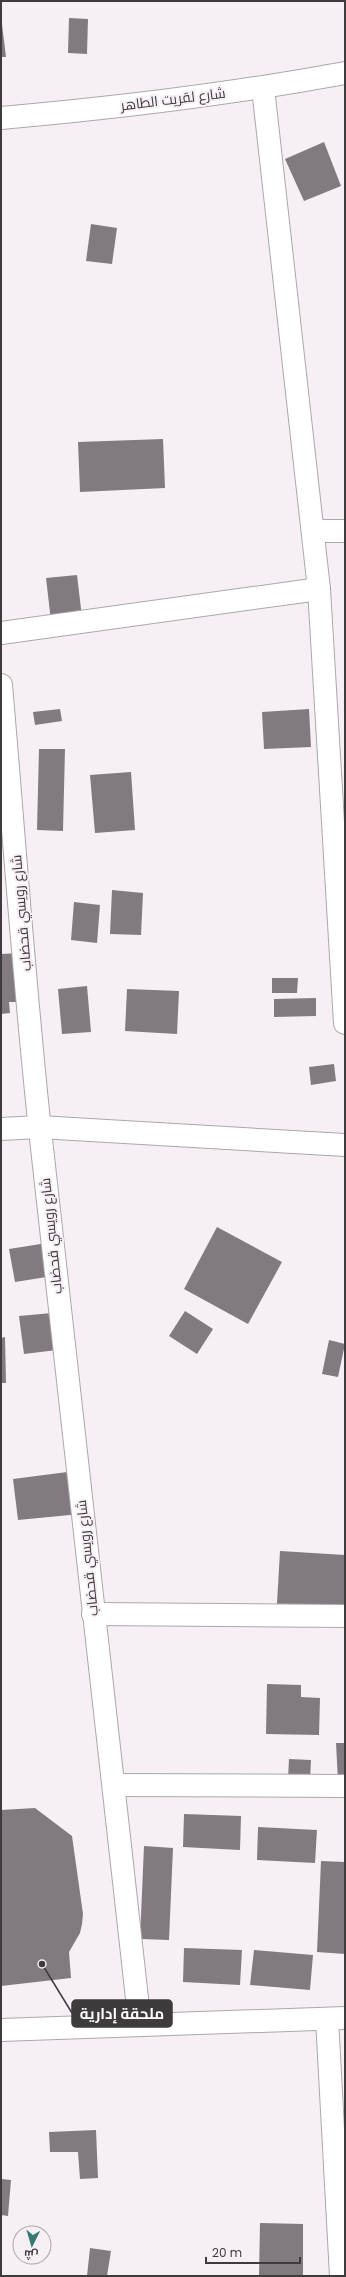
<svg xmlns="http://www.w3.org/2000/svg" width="346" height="2277" font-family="Poppins,Cairo,sans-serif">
<rect width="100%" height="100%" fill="#f6f0f4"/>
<g fill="#817b7f">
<path d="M1,16L6,57H1Z"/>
<path d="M69,18L88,19L87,54L68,53Z"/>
<path d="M324,142L341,186L304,201L285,159Z"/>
<path d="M91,224L117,228L112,264L86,261Z"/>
<path d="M163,439L165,488L80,492L78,442Z"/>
<path d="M77,575L82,617L51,621L46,578Z"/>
<path d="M60,709L62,721L35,725L33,712Z"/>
<path d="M309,709L311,747L264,749L262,712Z"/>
<path d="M39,749H65L63,831L37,830Z"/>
<path d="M131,772L135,830L95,833L90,775Z"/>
<path d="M112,890L143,893L141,935L110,934Z"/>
<path d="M74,902L100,905L97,943L71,940Z"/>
<path d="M21,953L23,1002H9L10,1013L1,1014V954Z"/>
<path d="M272,978H298L297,993H272Z"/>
<path d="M87,986L91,1032L62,1034L58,989Z"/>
<path d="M127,989L179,991L177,1034L125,1031Z"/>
<path d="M316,998V1016L274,1017V999Z"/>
<path d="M334,1064L336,1081L311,1085L309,1067Z"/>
<path d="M217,1227L282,1262L248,1324L184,1289Z"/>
<path d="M47,1243L53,1276L15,1282L9,1249Z"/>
<path d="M185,1311L213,1329L197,1354L169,1336Z"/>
<path d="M52,1313L57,1350L24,1354L19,1316Z"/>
<path d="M5,1337L6,1383H1V1338Z"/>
<path d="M329,1340L345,1344L338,1377L322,1374Z"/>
<path d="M75,1471L80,1514L18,1520L13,1479Z"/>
<path d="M280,1551L345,1555V1625L276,1621Z"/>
<path d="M267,1684L301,1685V1697L320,1698L319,1735L266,1734Z"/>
<path d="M336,1743H345V1781H338Z"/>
<path d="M289,1759L311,1760L310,1780L288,1779Z"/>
<path d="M35,1808L72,1836L83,1914L82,1924L80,1933L69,1952L71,1978L1,1986V1810Z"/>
<path d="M184,1814L241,1816L240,1850L183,1847Z"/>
<path d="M258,1827L317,1830L315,1863L257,1860Z"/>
<path d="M144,1846L173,1848L169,1940L140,1939Z"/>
<path d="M321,1861L345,1862V1954L317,1952Z"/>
<path d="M184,1948L242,1950L240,1985L183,1982Z"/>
<path d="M254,1950L313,1955L310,1990L250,1985Z"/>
<path d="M96,2130L98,2178L80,2179L78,2152H50L49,2132Z"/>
<path d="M1,2179L11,2180L8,2216L1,2215Z"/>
<path d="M260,2223L303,2224V2276H259Z"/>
<path d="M90,2248L111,2251L107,2276H87Z"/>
</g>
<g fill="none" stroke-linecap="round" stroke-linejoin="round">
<defs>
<g id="minor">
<path d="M263,88L319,589L345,1023"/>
<path d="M1,118C116,108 231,94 345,73"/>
<path d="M313,531H345"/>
<path d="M1,633L319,589"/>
<path d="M1,685C14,834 24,982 40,1130C71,1429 109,1727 140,2025"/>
<path d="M1,1129L39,1127L345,1145"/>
<path d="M93,1614L345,1616"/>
<path d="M115,1785L345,1786"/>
<path d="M327,2019L341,2276"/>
<path d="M1,2030L345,2018"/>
</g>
</defs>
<use href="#minor" stroke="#ada6ab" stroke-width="24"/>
<use href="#minor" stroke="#fff" stroke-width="22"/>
</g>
<g text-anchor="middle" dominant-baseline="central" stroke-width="4" stroke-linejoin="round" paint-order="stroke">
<g font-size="14" fill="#3e3b3d" stroke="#f6f0f4">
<text transform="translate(173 99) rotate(-7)">شارع لقريت الطاهر</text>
<text transform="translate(21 913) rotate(-95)">شارع رويسي قحضاب</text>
<text transform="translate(51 1236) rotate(-96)">شارع رويسي قحضاب</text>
<text transform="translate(87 1558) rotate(-96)">شارع رويسي قحضاب</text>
</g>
</g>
<path fill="none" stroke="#3e3b3d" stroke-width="1.5" d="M42 1964L72 2013"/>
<circle fill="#3e3b3d" stroke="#f6f0f4" stroke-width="1.5" cx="42" cy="1964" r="4"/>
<rect fill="#3e3b3d" stroke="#3e3b3d" stroke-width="1.5" x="72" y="2000" width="100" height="27" rx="4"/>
<g font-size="15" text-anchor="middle" font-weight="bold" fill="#fff">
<text x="122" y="2019">ملحقة إدارية</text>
</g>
<rect width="346" height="2277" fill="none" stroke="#3e3b3d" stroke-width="4"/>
<g transform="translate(32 2245) rotate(185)"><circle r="19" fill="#f6f0f4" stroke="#aca8ab"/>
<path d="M0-3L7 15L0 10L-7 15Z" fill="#357b72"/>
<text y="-6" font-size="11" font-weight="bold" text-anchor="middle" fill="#3e3b3d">ش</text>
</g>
<path d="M206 2257v6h94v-6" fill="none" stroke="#3e3b3d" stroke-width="2"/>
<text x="212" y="2257" font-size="12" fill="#3e3b3d" stroke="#f6f0f4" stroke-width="3" paint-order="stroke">20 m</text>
</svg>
